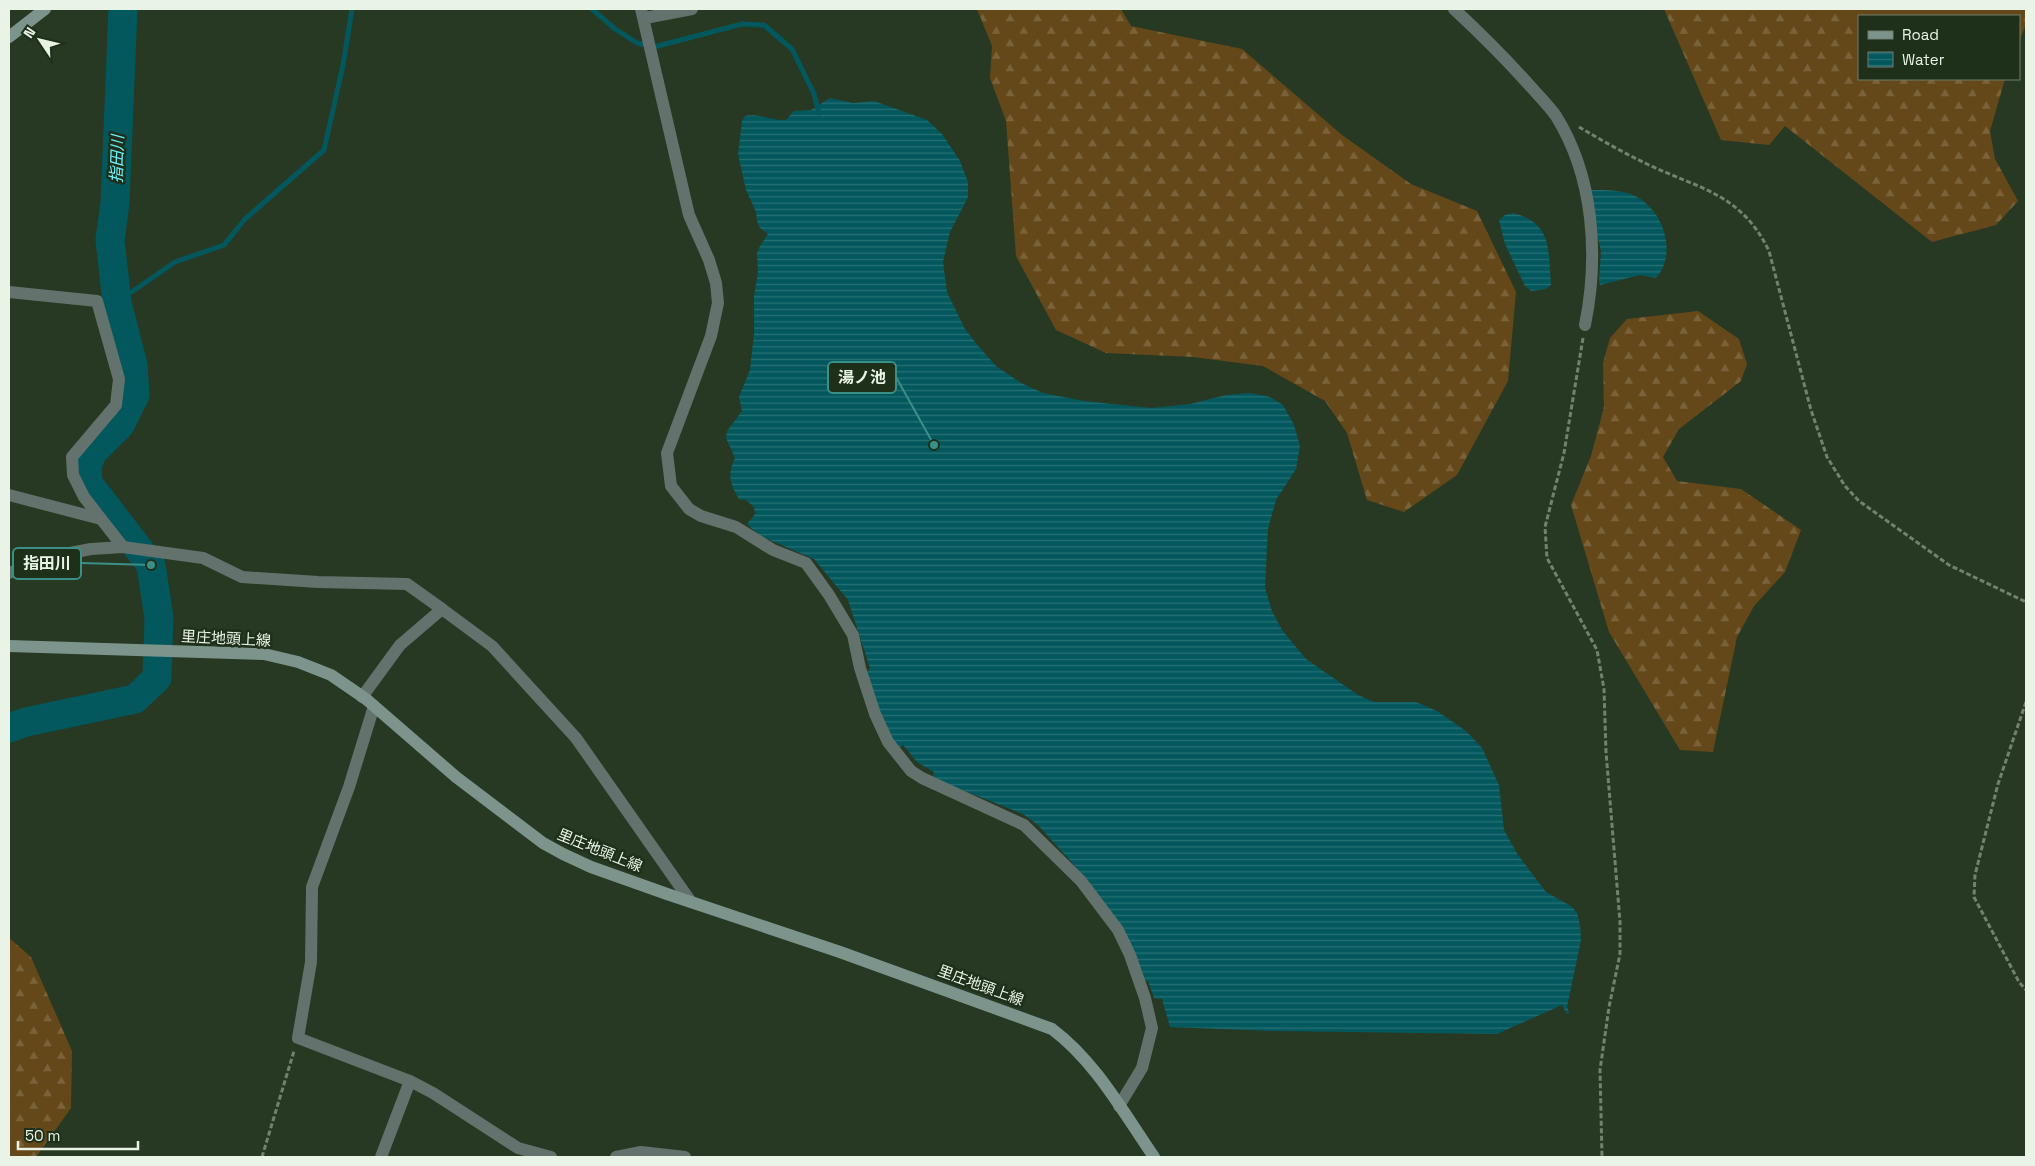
<svg xmlns="http://www.w3.org/2000/svg" width="2035" height="1166" font-family="'Space Grotesk','Noto Sans JP',sans-serif">
<defs>
<pattern id="forest-firs" width="22" height="20" patternUnits="userSpaceOnUse" patternTransform="scale(1.25)"><rect width="22" height="20" fill="#644819"/><path d="M5 1l3.5 6h-7zM16 11l3.5 6h-7z" fill="#7a633a"/></pattern>
<pattern id="water-rules" width="6" height="5" patternUnits="userSpaceOnUse" patternTransform="scale(1.25)"><rect width="6" height="5" fill="#03585e"/><path d="M0 2.5h6" fill="none" stroke="#287175"/></pattern>
</defs>
<rect width="100%" height="100%" fill="#273923"/>
<g fill="url(#forest-firs)">
<path d="M977,9H1121L1131,26L1242,49L1342,135L1411,184L1477,211L1516,292L1508,381L1457,475L1404,512L1367,500L1347,433L1325,401L1263,366L1193,357L1106,353L1056,330L1016,256L1006,121L990,78L992,46Z"/>
<path d="M1664,9H2026V25L2019,41V16H1859V79H2005L1990,131L1995,159L2018,201L1996,225L1932,242L1785,126L1769,145L1721,140Z"/>
<path d="M1698,311L1739,339L1747,364L1741,381L1679,429L1663,457L1677,481L1741,489L1801,530L1785,572L1754,606L1737,637L1713,752L1680,750L1609,632L1571,505L1591,456L1604,407L1603,363L1610,338L1627,319Z"/>
<path d="M9,938L31,957L72,1051L71,1108L36,1157H9Z"/>
</g>
<g fill="url(#water-rules)">
<path d="M830,98L853,103L874,101L927,120L942,134L960,161L968,182V197L950,232L943,262L947,292L965,329L979,347L996,366L1021,383L1043,393L1084,401L1151,408L1190,404L1226,395L1250,393L1270,397L1283,405L1294,425L1300,446L1296,469L1276,500L1268,529L1265,588L1272,611L1282,630L1306,659L1358,695L1374,702H1416L1437,711L1466,731L1482,748L1499,785L1504,830L1518,855L1546,892L1571,906L1577,913L1580,925L1581,940L1567,1007L1569,1012L1567,1014L1562,1005L1497,1034L1272,1031L1170,1027L1162,999L1154,998L1148,981H1141L1114,918L1075,866L1038,825L1023,814L932,778L934,772L917,762L903,745L897,749L888,734L865,675L870,668L848,600L814,559L760,536L747,524L755,514L754,507L746,500L739,499C730,484 727,474 735,458L726,438L727,431L742,411L739,397L750,370L754,334V296L758,273L757,253L760,246L768,234L760,228L757,221L756,212L746,190L738,154L742,121L745,116C760,113 771,121 786,120L794,111L811,110Z"/>
<path d="M1592,190C1605,190 1619,190 1631,194C1662,206 1679,252 1656,278L1640,275L1600,285L1599,281L1601,251L1588,193Z"/>
<path d="M1513,213C1553,223 1548,250 1551,285L1546,289L1531,291L1525,286L1505,244L1499,220L1505,215Z"/>
</g>
<g fill="none" stroke-linecap="round" stroke-linejoin="round">
<g stroke="#03585e" stroke-width="5">
<path d="M592,9L615,29L637,43L654,47L742,24L764,25L792,49L814,94L819,113"/>
<path d="M117,302L175,262L224,245L245,219L324,150L343,65L352,9"/>
</g>
<path stroke="#03585e" stroke-width="29" d="M9,728L26,722L135,699L157,678L159,618L151,565L88,483L87,467L92,453L120,425L135,395L133,365L117,302L110,240L115,203L123,9"/>
<g stroke="#738270" stroke-width="3" stroke-dasharray="5 2.5" stroke-linecap="butt">
<path d="M1579,127C1601,140 1624,153 1647,164C1699,189 1741,193 1769,251L1811,410L1827,457L1845,486L1859,501L1949,565L2026,602"/>
<path d="M1583,338L1564,453L1545,527L1547,558L1597,650L1604,689L1606,752L1620,922V954L1609,1007L1600,1070L1602,1157"/>
<path d="M2026,702L1998,784L1975,875L1974,897L2019,982L2026,990"/>
<path d="M262,1157L294,1051"/>
</g>
<g stroke="#63726c" stroke-width="12">
<path d="M641,9L689,215L709,260L716,283L718,303L711,336L667,453L671,486L689,509L701,516L736,527L773,550L806,563L829,595L853,635L860,668L875,714L888,742L911,771L922,778L1024,825L1081,881L1118,930L1130,955L1145,998L1152,1028L1142,1068L1119,1106"/>
<path d="M1454,9C1481,34 1506,59 1531,87C1539,96 1549,106 1556,116C1594,177 1599,256 1585,325"/>
<path d="M645,18L692,9"/>
<path d="M9,292L97,301L119,379L116,405L72,457L73,475L84,497L123,547"/>
<path d="M9,495L101,519"/>
<path d="M9,573L49,557L91,549L123,547L203,558L242,577L318,582L407,584L442,609L400,645L362,697"/>
<path d="M442,609L492,646L576,738L691,902"/>
<path d="M374,706L349,787L312,887L311,962L298,1038L410,1081L433,1093L518,1148L551,1157"/>
<path d="M381,1157L410,1081"/>
<path d="M616,1157L641,1152L685,1157"/>
</g>
<g stroke="#7d948c" stroke-width="12">
<path d="M9,37L45,9"/>
<path d="M9,646L264,654L298,662L331,675L366,699L456,777L543,843L563,854L591,867L667,894L840,952L1052,1029C1096,1062 1123,1112 1154,1157"/>
</g>
</g>
<g text-anchor="middle" dominant-baseline="central" stroke-width="5" stroke-linejoin="round" paint-order="stroke">
<g font-size="15" fill="#e9f4e7" stroke="#1e2f1a">
<text transform="translate(226 638) rotate(3)">里庄地頭上線</text>
<text transform="translate(600 850) rotate(22)">里庄地頭上線</text>
<text transform="translate(981 985) rotate(20)">里庄地頭上線</text>
</g>
<g font-size="16" font-style="italic" fill="#6cf3fd" stroke="#1e2f1a">
<text transform="translate(117 159) rotate(-88)">指田川</text>
</g>
</g>
<path fill="none" stroke="#3b8f86" stroke-width="2" d="M934 445L896 377M151 565L81 563"/>
<g fill="#3b8f86" stroke="#1e2f1a" stroke-width="2">
<circle cx="934" cy="445" r="5"/>
<circle cx="151" cy="565" r="5"/>
</g>
<g fill="#1e2f1a" stroke="#3b8f86" stroke-width="2">
<rect x="828" y="362" width="68" height="31" rx="5"/>
<rect x="13" y="548" width="68" height="31" rx="5"/>
</g>
<g font-size="16" text-anchor="middle" font-weight="bold" fill="#e9f4e7">
<text x="862" y="383">湯ノ池</text>
<text x="47" y="569">指田川</text>
</g>
<rect width="2035" height="1166" fill="none" stroke="#e9f4e7" stroke-width="20"/>
<rect x="1858" y="15" width="162" height="65" fill="#1e2f1a" stroke="#6f7e6c"/>
<rect x="1868" y="31" width="25" height="8" fill="#7d948c" stroke="#6f7e6c"/>
<text x="1902" y="40" font-size="15" fill="#e9f4e7">Road</text>
<rect x="1868" y="52" width="25" height="15" fill="url(#water-rules)" stroke="#6f7e6c"/>
<text x="1902" y="65" font-size="15" fill="#e9f4e7">Water</text>
<g transform="translate(40 40) rotate(305)" stroke="#1e2f1a" stroke-width="4" paint-order="stroke">
<path d="M0-4L9 19L0 12L-9 19Z" fill="#e9f4e7"/>
<text y="-8" font-size="14" font-weight="bold" text-anchor="middle" fill="#e9f4e7">N</text>
</g>
<path d="M18 1141v8h120v-8" fill="none" stroke="#e9f4e7" stroke-width="2.5"/>
<text x="25" y="1141" font-size="15" fill="#e9f4e7" stroke="#1e2f1a" stroke-width="4" paint-order="stroke">50 m</text>
</svg>
